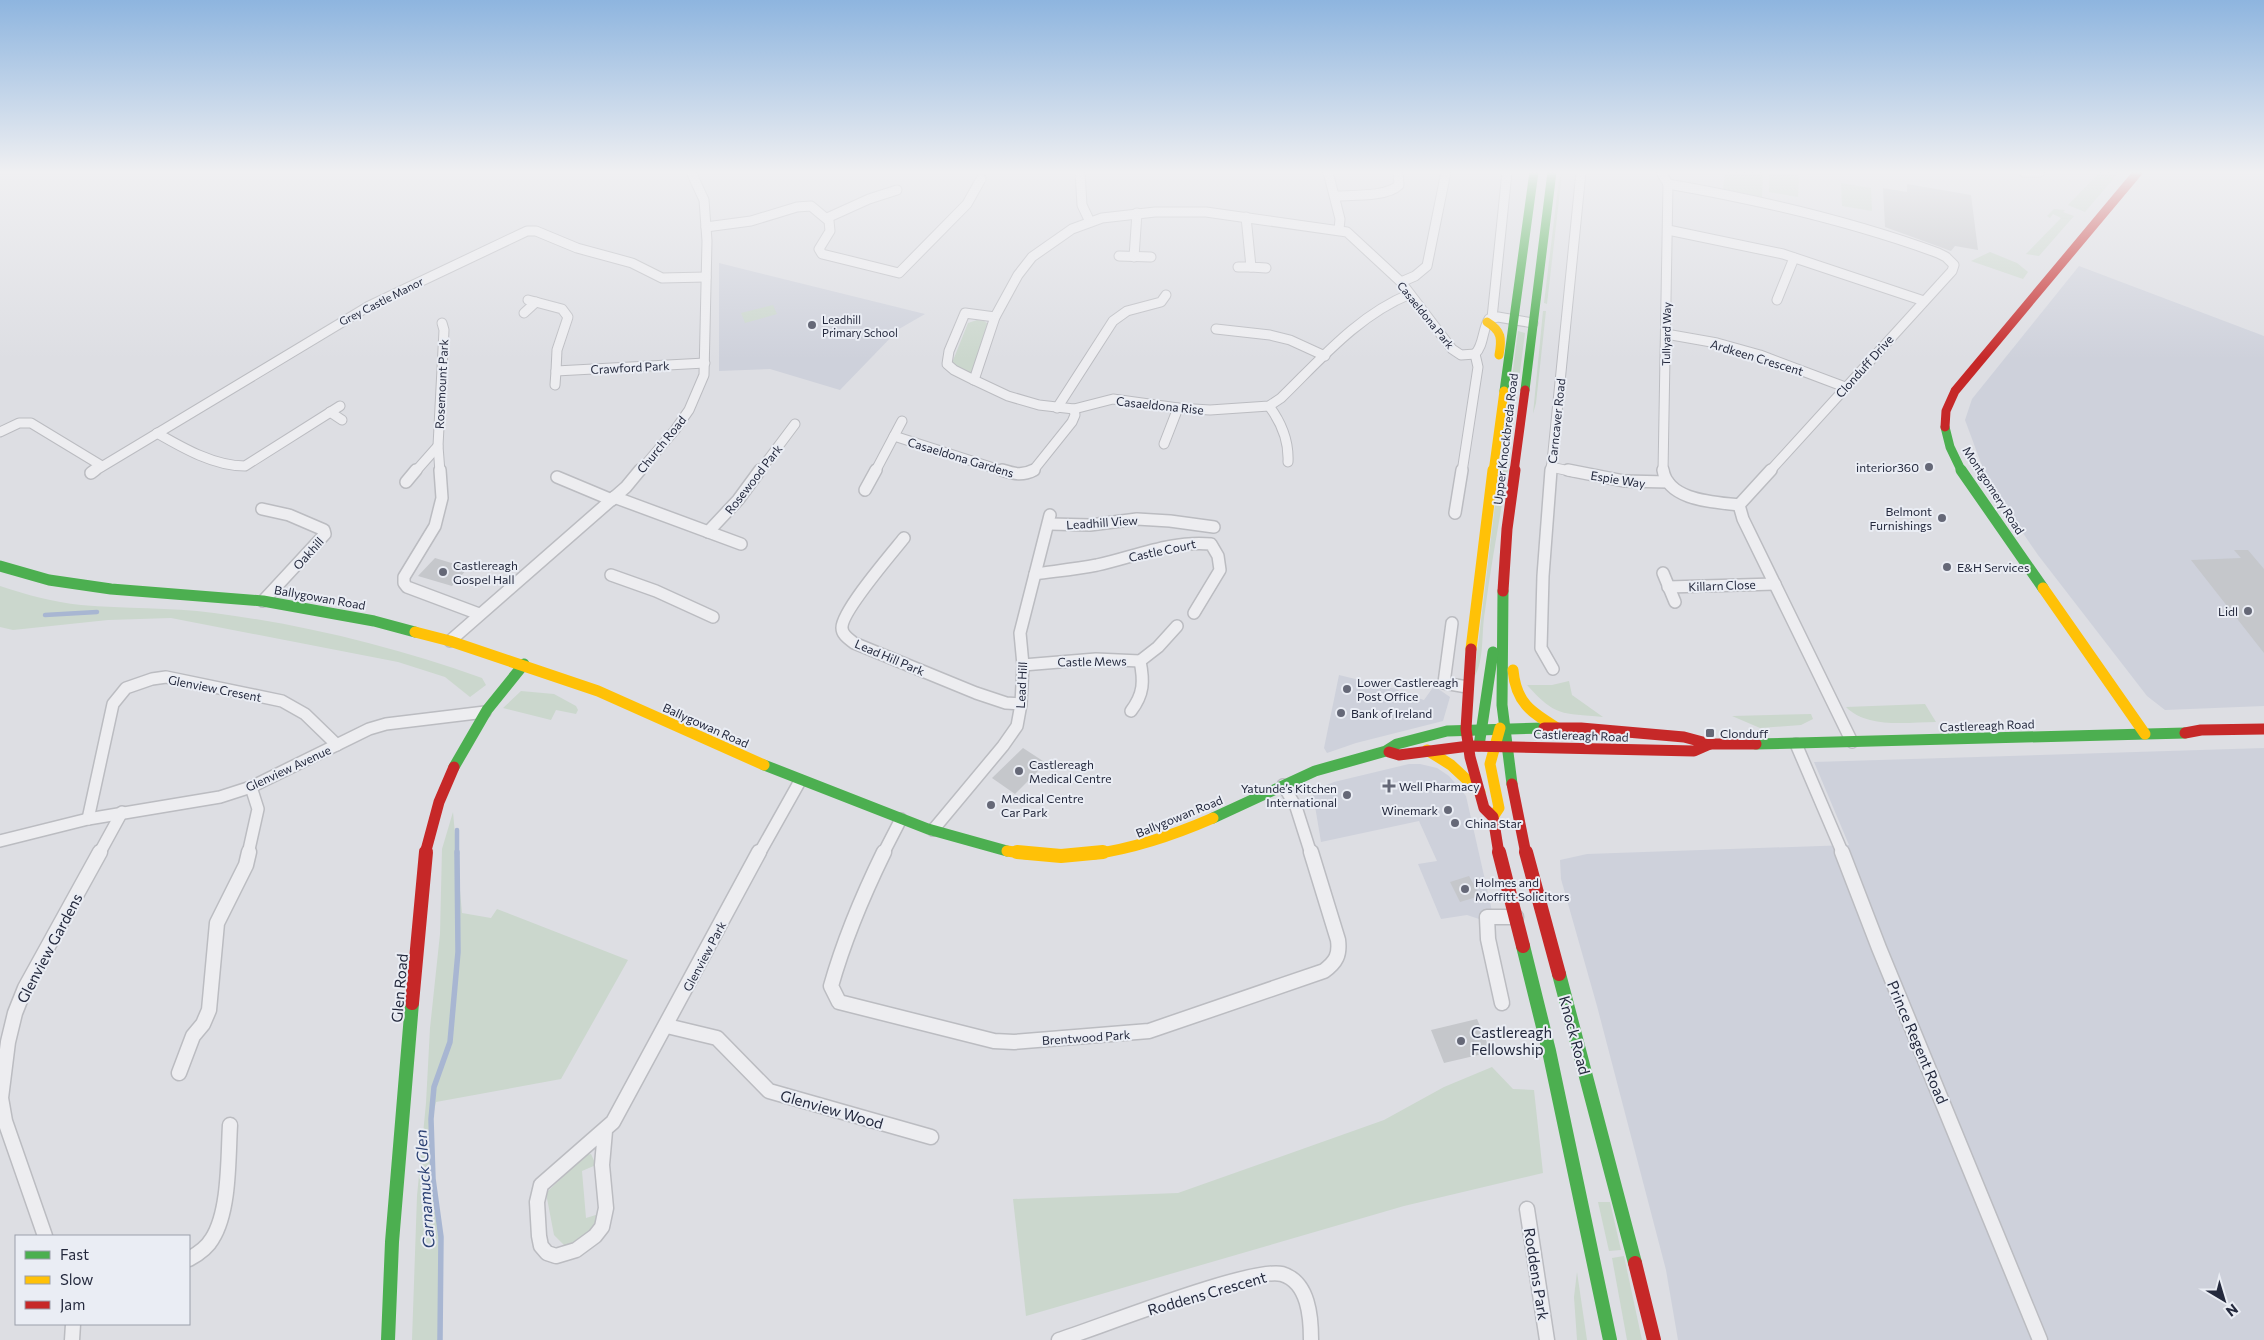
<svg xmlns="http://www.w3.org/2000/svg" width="2264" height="1340" font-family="Commissioner,sans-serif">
<rect width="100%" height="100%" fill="#dddee3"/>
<g fill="#ced1db">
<path d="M719,263L925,314L899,329L840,390L770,369L719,371Z"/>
<path d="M2079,266L2264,336V706L2165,710L2147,696L2038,555L1988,482L1965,420L1972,399Z"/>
<path d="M1339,675L1396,689L1405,694L1424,700L1434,686L1450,697L1443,721L1356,743L1327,753L1324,748Z"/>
<path d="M2264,748V1340H1678L1666,1270L1597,1006L1561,879L1560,860L1587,854L1849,845L1814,762Z"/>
<path d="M1409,764H1420L1437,768L1449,776L1466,796L1492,911L1479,919L1467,915L1441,919L1418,864L1437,861L1419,821L1321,842L1313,794L1316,789L1334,782Z"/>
</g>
<g fill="#cbd7cd">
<path d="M1725,172H1763L1762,197L1723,189Z"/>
<path d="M1769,172L1799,175L1798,197L1769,192Z"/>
<path d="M2100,172H2119L2085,212L2068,205Z"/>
<path d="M1562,174L1547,304L1544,303L1559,179Z"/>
<path d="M1841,183L1871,188L1872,211L1842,206Z"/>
<path d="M2054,209L2065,210L2063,212L2074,216L2039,256L2026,254L2061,218L2053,214L2050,218L2047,216Z"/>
<path d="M1990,252L2017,263L2028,272L2023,279L1971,261Z"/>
<path d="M773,305L777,314L745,323L741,313Z"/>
<path d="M1543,311H1546L1536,403L1533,414Z"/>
<path d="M977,320L984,321L988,324L972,373H962L952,363L968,323Z"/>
<path d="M1518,331L1525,333L1511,441L1504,440Z"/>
<path d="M1502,447L1511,448C1503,503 1492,556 1485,611C1481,632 1485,659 1474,678Z"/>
<path d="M0,586C27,595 53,602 81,605C125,609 169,607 214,613C306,625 395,647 482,678L486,685L470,697L445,677L398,662L171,618L108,620L13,630L0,627Z"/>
<path d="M1569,681L1572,695L1603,717C1561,713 1556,717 1527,685H1552Z"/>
<path d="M521,691L554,694L576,706L578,710L576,714L556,710L551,720L503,708Z"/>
<path d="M1925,704L1936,722C1907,722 1868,729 1846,707Z"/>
<path d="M1811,714L1813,719L1801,725L1760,728L1732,716Z"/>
<path d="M453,812L462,913L491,918L497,909L628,960L561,1079L436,1102C425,1144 436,1189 440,1232C444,1268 440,1304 438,1340H412L417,1196L426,1103L430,1028L440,934L442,849Z"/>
<path d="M1492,1067L1513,1089L1534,1090L1543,1173L1404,1206L1026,1316L1013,1199L1178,1193L1384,1120L1444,1087Z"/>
<path d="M591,1154L596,1165L582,1171L586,1218L599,1214C594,1231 584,1243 565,1246L554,1235L546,1193L586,1155Z"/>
<path d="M1598,1202H1610L1621,1250L1609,1251Z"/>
<path d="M1624,1256L1642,1340H1627L1612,1258Z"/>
<path d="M1577,1272L1587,1340H1577L1574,1297Z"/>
</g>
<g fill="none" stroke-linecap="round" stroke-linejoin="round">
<g stroke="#a8b6d2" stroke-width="4.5">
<path d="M45,615L97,612"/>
<path d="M457,830V854"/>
</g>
<path stroke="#a8b6d2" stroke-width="5.5" d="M440,1340L441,1237L433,1179L431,1119L434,1087L450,1042L458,952L457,852"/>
</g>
<g fill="#c5c7cb">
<path d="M1907,184L1971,195L1978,250L1955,246L1951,251L1885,227L1883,188L1907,192Z"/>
<path d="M2234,550H2248L2264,569V653L2191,560L2241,558Z"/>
<path d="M435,558L468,568L452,586L418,576Z"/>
<path d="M1023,748L1046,763L1015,794L992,778Z"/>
<path d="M1469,876L1480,896L1460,902L1450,882Z"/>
<path d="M1477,1019L1491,1052L1444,1063L1431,1030Z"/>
</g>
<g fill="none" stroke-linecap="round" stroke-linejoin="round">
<defs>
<g id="street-far2">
<path d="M1080,172L1082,205L1090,222"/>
<path d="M1328,172L1340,219L1339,230"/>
<path d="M1661,172L1668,184"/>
<path d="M2024,172H2040"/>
<path d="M1668,184C1760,200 1850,221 1938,253L1946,257L1954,265L1952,271L1769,472"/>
<path d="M1336,196C1353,195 1387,197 1399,185L1398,172"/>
<path d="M1246,217L1251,267L1266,268"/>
<path d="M827,218L869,199L897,190"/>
<path d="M706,227L751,221L797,207L811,206L829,221L830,231L819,249L822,254L899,273L967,204L981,179"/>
<path d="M1668,230L1783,254L1924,301"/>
<path d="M1119,256L1151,257"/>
<path d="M1134,257L1137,213"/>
<path d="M1238,267H1251"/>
<path d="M1401,282L1415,276L1427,266L1446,172"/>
<path d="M1410,294C1358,315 1320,360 1281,398L1269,406L1210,410L1178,408L1113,399L1074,409L1039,405L1008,396L974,380L995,317L1018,275L1032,257L1072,229L1102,218L1155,212H1206L1347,232L1401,282L1452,349L1461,355L1475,354"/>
<path d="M528,300L562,309L568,317L557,350L556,371L705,363"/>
<path d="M1777,300L1794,258"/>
<path d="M524,313L536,302"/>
<path d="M1492,318L1507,172"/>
<path d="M1216,329L1270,335L1290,340L1325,356"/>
<path d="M1666,334L1717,343L1760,355L1845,387"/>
<path d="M1475,354C1484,345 1482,330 1489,319L1498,317L1533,323"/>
<path d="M974,380L954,370L947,364L949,351L965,313L995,317"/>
<path d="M555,385L556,371"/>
<path d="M1269,406C1281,422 1289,442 1288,462"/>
<path d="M1057,408L1113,321L1127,311L1161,302L1166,295"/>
<path d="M330,412L342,420"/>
<path d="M0,432L19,423H31L102,466"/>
<path d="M157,433C183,448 214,466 245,466L340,406"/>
<path d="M894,436L902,421"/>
<path d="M1164,444L1178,408"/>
<path d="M1551,467L1574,472"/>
<path d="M93,472L369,306L527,231H536L577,248L632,263L662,278L706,277"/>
<path d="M415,472L438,446"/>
<path d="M440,472L438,446L444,330L442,323"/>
<path d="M639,472L675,430L689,410L704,375L707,241L704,200L691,172"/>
<path d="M759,472L795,424"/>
<path d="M875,472L894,436L1006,472"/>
<path d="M1032,472L1072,422L1075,415L1074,409"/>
<path d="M1462,472L1478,367L1475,354"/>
<path d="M1551,472L1581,172"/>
<path d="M1663,472L1668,184"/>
</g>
<g id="street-far1">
<path d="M440,470L442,498L435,526L404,577V583L407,587L479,614"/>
<path d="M1002,470C1015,474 1022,476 1034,470"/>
<path d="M1551,470L1543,576L1541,648L1553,669"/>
<path d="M1568,470L1624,481L1668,482"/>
<path d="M1663,470C1668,501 1715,502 1739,505"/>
<path d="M1771,470L1739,505L1743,519L1852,742"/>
<path d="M91,473L95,470"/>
<path d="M557,477L612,500"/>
<path d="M406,482L416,470"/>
<path d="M865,490L876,470"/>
<path d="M614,497L741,544"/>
<path d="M262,509L289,515L324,530L325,534L263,601"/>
<path d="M1455,513L1462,470"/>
<path d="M1050,524L1090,525L1137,519L1170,521L1214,527"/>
<path d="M708,532L738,500L760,470"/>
<path d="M904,538C892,553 841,612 842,628C842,635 849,639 854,643L976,693L1006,703L1021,704"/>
<path d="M1663,573L1675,602"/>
<path d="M1035,574C1056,571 1076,569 1097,565C1134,557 1172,540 1211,544L1218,556L1220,570L1194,613"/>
<path d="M611,575L656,591L713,617"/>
<path d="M1668,587L1775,584"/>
<path d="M1452,623L1444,683L1467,687"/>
<path d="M450,641L626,487L640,470"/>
<path d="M1023,665L1096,659L1140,661L1158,647L1177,626"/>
<path d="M1131,711C1144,694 1144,681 1140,661"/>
<path d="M1796,744L1843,854"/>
<path d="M1283,785L1296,807L1311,854"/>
<path d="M88,819L113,704L126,688L152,679L166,677L282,701L305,714L337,745"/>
<path d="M933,830L1003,746L1017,726L1021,704L1023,665L1020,633L1050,515"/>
<path d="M0,841L88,819L220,797L251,787L369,729L386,724L485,712"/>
<path d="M99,854L122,812"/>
<path d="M248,854L258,809L251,787"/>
<path d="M759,854L800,781"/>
<path d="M883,854L901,819"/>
</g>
<g id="street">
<path d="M884,852C863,895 844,940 831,986L839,1002L994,1041L1014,1042L1149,1031L1324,971C1336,962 1340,955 1338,940L1311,852"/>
<path d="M1842,852L1879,948L2040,1340"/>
<path d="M1502,1003L1488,939L1487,917H1516"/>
<path d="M667,1026L717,1038L769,1091L931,1137"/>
<path d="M179,1073L193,1036L203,1024L209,1010L217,923L246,865L249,852"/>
<path d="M605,1131L602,1165L606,1208L602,1227L595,1236L576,1250L556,1256L547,1253L541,1246L539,1236L537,1202L541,1185L613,1122L759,852"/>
<path d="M1527,1209L1547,1340"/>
<path d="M45,1236L5,1121L1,1098L8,1042L15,1013L25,988L100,852"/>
<path d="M189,1259C198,1254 207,1248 212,1239C230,1211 228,1157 230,1125"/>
<path d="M72,1340L73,1324"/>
<path d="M1059,1340C1097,1328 1253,1266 1282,1274C1309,1282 1311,1318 1311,1340"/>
</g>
</defs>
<use href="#street-far2" stroke="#bbbcc1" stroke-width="11"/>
<use href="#street-far1" stroke="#bbbcc1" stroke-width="14"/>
<use href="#street" stroke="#bbbcc1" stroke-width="17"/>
<use href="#street-far2" stroke="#ededf0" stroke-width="9"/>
<use href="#street-far1" stroke="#ededf0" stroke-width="11"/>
<use href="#street" stroke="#ededf0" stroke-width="14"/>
<g stroke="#4caf50" stroke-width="9">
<path d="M1525,390L1552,172"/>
<path d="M1504,391L1534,172"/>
<path d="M1945,427L1950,447L1962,472"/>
</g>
<g stroke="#4caf50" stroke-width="11">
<path d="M1961,470L2043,588"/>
<path d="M0,566L49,580L111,589L263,601L374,621L415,632"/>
<path d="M1503,591L1502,705L1512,784"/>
<path d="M1756,744L2185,733"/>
<path d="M1479,746L1493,652"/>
<path d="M764,765L928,829L1007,851"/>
<path d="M454,767L487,710L524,664"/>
<path d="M1213,818L1315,771L1386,751L1397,744L1447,731L1544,728"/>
</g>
<g stroke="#4caf50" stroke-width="14">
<path d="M1523,946L1549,1051L1610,1340"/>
<path d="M1559,974L1635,1263"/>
<path d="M388,1340L392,1242L412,1003"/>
</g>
<g stroke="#ffc107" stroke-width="9">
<path d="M1487,322C1502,331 1502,339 1499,355"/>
<path d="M1493,472L1504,391"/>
</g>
<g stroke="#ffc107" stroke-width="11">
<path d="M2043,588L2145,734"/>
<path d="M415,632L450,641L598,691L764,765"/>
<path d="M1471,649L1493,470"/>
<path d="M1513,670C1516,703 1531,712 1557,728"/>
<path d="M1427,750L1451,765L1480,792"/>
<path d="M1493,817L1499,808L1490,764L1500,728"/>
<path d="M1007,851L1027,854"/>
<path d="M1094,854C1136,848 1174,835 1213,818"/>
</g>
<path stroke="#ffc107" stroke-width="14" d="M1017,852L1061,856L1103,852"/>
<g stroke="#c62828" stroke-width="9">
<path d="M1945,427L1946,411L1955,391L2138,172"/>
<path d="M1514,472L1525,390"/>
</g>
<g stroke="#c62828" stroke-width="11">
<path d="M1503,591L1507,529L1515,470"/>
<path d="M1471,649L1466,729L1470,757L1484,808L1493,817L1499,854"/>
<path d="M1544,728H1581L1684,737L1710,744H1756"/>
<path d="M2185,733L2201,730L2264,729"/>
<path d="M1389,752L1399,755L1469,746L1694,751L1710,744"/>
<path d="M1512,784L1526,854"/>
<path d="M425,854L439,802L454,767"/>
</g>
<g stroke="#c62828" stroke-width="14">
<path d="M1499,852L1523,946"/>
<path d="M1526,852L1559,974"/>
<path d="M412,1003L426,852"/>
<path d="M1635,1263L1654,1340"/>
</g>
</g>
<linearGradient id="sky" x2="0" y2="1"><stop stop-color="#8eb5df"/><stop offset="0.48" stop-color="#f0f0f2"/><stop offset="1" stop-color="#f0f0f2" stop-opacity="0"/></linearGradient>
<rect width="2264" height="359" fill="url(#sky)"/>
<g fill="#656877" stroke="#eaedf4" stroke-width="2">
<circle cx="812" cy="325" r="5"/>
<circle cx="1929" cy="467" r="5"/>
<circle cx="1942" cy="518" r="5"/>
<circle cx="1947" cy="567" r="5"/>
<circle cx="443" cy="572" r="5"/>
<circle cx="2248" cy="611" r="5"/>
<circle cx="1347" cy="689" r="5"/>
<circle cx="1341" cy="713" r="5"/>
<rect x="1705" y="728" width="10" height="10" rx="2.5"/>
<circle cx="1019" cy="771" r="5"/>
<path d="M1386.5 778.5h5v5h5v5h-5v5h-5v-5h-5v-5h5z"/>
<circle cx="1347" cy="795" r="5"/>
<circle cx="991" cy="805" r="5"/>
<circle cx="1448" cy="810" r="5"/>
<circle cx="1455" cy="823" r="5"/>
<circle cx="1465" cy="889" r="5"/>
<circle cx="1461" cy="1041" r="5"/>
</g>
<g text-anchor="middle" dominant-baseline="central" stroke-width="4" stroke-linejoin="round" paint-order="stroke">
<g font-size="11" fill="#24293d" stroke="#eaedf4">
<text transform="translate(381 301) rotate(-27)">Grey Castle Manor</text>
<text transform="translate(1426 315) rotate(51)">Casaeldona Park</text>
<text transform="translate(1666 334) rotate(-89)">Tullyard Way</text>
</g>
<g font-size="11" fill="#24293d" stroke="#eaedf4" text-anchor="start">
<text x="822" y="319">Leadhill<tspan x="822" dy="13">Primary School</tspan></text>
</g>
<g font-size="12" fill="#24293d" stroke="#eaedf4">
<text transform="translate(1757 357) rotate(17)">Ardkeen Crescent</text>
<text transform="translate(1864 366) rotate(-48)">Clonduff Drive</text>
<text transform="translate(630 367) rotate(-3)">Crawford Park</text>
<text transform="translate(441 384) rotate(-87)">Rosemount Park</text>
<text transform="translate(1160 405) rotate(6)">Casaeldona Rise</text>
<text transform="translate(1556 421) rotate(-84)">Carncaver Road</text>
<text transform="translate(1505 439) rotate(-83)">Upper Knockbreda Road</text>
<text transform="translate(661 444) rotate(-51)">Church Road</text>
<text transform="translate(961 457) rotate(17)">Casaeldona Gardens</text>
<text transform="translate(753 479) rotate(-52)">Rosewood Park</text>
<text transform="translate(1618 479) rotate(9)">Espie Way</text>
<text transform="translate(1994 490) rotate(57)">Montgomery Road</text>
<text transform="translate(1102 522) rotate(-4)">Leadhill View</text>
<text transform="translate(1162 550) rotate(-12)">Castle Court</text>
<text transform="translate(308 553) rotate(-48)">Oakhill</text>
<text transform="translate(1722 585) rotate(-2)">Killarn Close</text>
<text transform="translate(320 597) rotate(10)">Ballygowan Road</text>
<text transform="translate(890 657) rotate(23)">Lead Hill Park</text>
<text transform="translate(1092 661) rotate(-1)">Castle Mews</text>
<text transform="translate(1021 685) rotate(-87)">Lead Hill</text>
<text transform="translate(215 688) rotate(11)">Glenview Cresent</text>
<text transform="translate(706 725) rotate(24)">Ballygowan Road</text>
<text transform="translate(1987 725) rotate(-2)">Castlereagh Road</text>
<text transform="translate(1581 735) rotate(2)">Castlereagh Road</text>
<text transform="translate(288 768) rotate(-25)">Glenview Avenue</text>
<text transform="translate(1179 816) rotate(-22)">Ballygowan Road</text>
<text transform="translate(704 956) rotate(-62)">Glenview Park</text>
<text transform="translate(1086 1037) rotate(-4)">Brentwood Park</text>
</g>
<g font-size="12" fill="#24293d" stroke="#eaedf4" text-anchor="start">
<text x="1919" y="467" text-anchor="end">interior360</text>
<text x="1932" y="511" text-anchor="end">Belmont<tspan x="1932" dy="14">Furnishings</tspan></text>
<text x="453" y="565">Castlereagh<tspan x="453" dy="14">Gospel Hall</tspan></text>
<text x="1957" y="567">E&amp;H Services</text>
<text x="2238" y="611" text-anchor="end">Lidl</text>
<text x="1357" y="682">Lower Castlereagh<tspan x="1357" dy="14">Post Office</tspan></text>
<text x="1351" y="713">Bank of Ireland</text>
<text x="1720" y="733">Clonduff</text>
<text x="1029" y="764">Castlereagh<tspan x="1029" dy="14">Medical Centre</tspan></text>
<text x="1399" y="786">Well Pharmacy</text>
<text x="1337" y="788" text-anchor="end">Yatunde’s Kitchen<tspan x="1337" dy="14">International</tspan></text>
<text x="1001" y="798">Medical Centre<tspan x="1001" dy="14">Car Park</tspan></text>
<text x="1438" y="810" text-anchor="end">Winemark</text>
<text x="1465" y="823">China Star</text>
<text x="1475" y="882">Holmes and<tspan x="1475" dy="14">Moffitt Solicitors</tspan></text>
</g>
<g font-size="15" fill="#24293d" stroke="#eaedf4">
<text transform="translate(49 948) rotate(-62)">Glenview Gardens</text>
<text transform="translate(399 988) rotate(-85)">Glen Road</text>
<text transform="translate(1575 1035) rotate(75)">Knock Road</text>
<text transform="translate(1918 1042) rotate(67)">Prince Regent Road</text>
<text transform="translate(832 1109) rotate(16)">Glenview Wood</text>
<text transform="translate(1537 1274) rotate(81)">Roddens Park</text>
<text transform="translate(1207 1293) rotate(-16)">Roddens Crescent</text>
</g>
<g font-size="15" fill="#24293d" stroke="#eaedf4" text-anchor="start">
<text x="1471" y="1032">Castlereagh<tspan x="1471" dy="17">Fellowship</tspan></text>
</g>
<g font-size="16" font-style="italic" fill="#2c4173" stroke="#eaedf4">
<text transform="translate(424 1189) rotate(-94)">Carnamuck Glen</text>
</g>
</g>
<rect x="15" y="1235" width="175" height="90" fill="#eaedf4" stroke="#9b9fab"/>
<rect x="25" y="1251" width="25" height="8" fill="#4caf50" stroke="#9b9fab"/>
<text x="60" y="1260" font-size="15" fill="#24293d">Fast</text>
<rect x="25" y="1276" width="25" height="8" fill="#ffc107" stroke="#9b9fab"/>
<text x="60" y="1285" font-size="15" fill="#24293d">Slow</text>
<rect x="25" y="1301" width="25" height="8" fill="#c62828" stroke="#9b9fab"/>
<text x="60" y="1310" font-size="15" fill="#24293d">Jam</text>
<g transform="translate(2224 1300) rotate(142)" stroke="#eaedf4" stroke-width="4" paint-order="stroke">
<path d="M0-4L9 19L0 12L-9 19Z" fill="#24293d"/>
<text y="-8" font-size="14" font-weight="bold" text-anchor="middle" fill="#24293d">N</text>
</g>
</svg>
